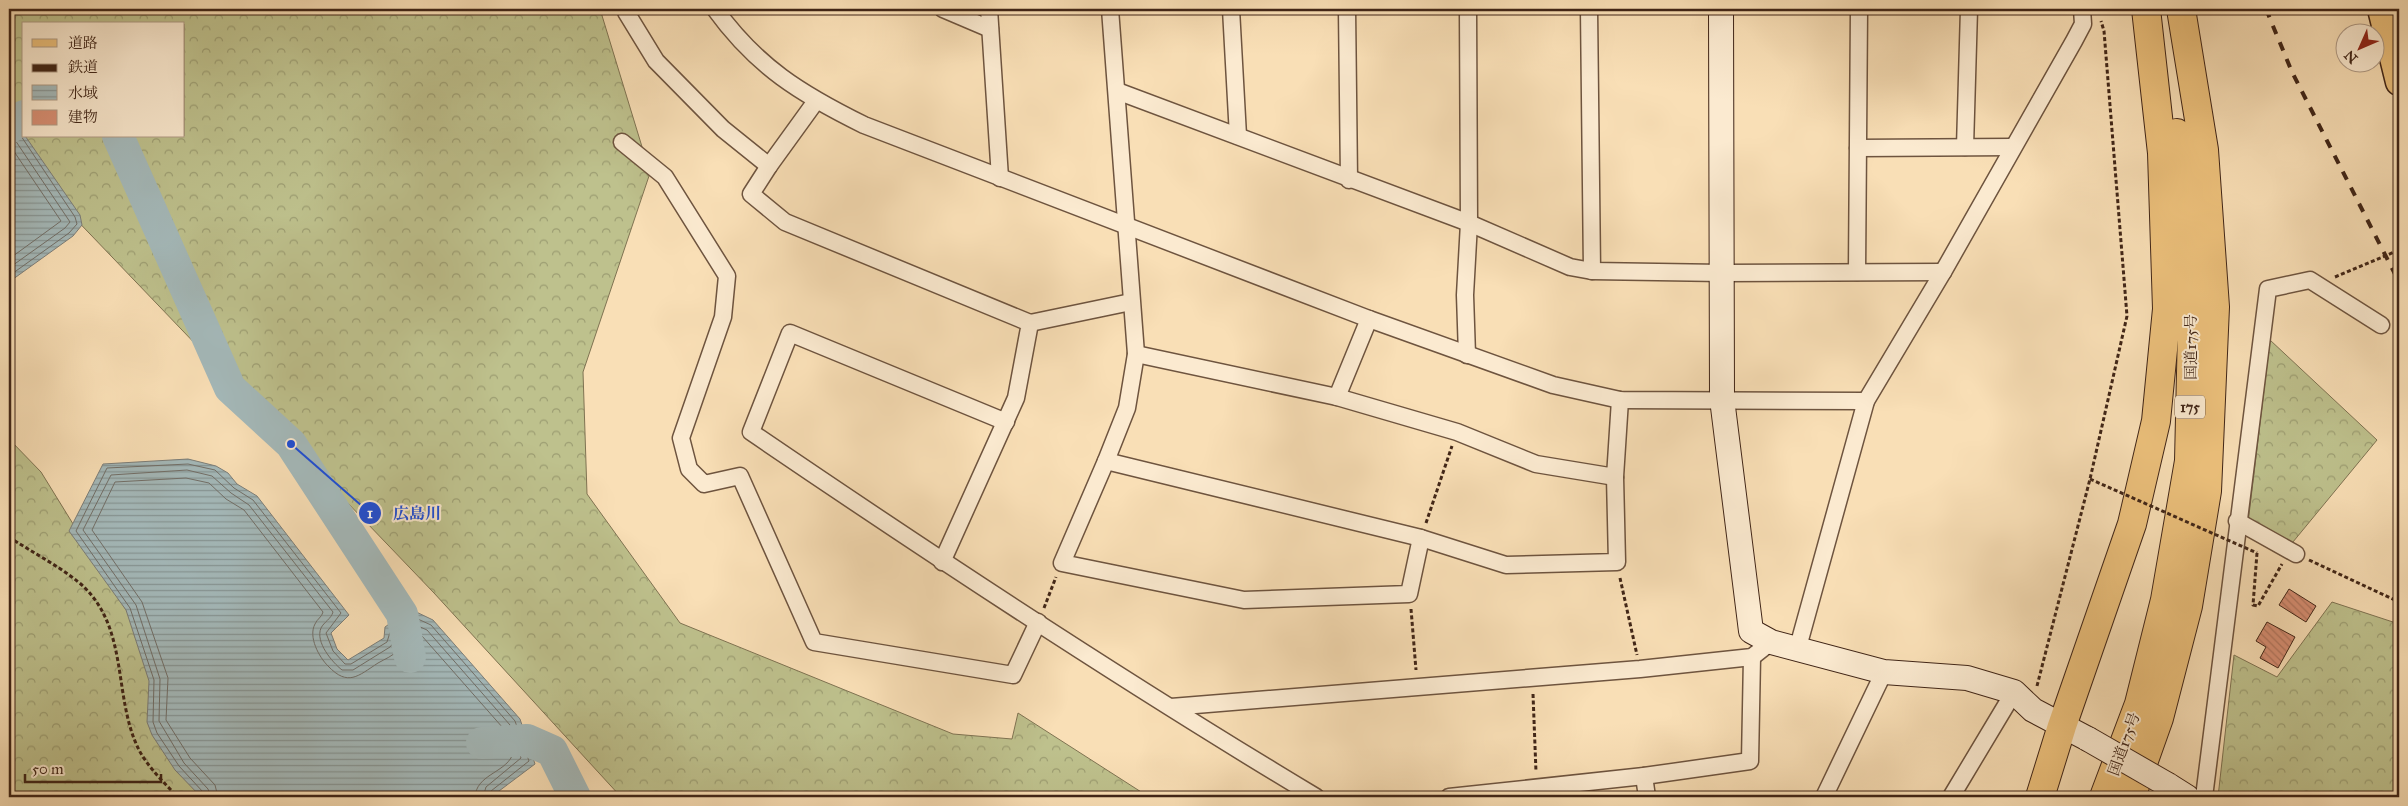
<svg xmlns="http://www.w3.org/2000/svg" width="2408" height="806" font-family="'IM FELL Great Primer','Noto Serif JP',serif">
<defs>
<pattern id="forest-crowns" width="20" height="18" patternUnits="userSpaceOnUse" patternTransform="scale(1.25)"><rect width="20" height="18" fill="#bec18d"/><path d="M2 6a3 3 0 1 1 6 0M12 15a3 3 0 1 1 6 0" fill="none" stroke="#9c9d72"/></pattern>
<pattern id="water-rules" width="6" height="5" patternUnits="userSpaceOnUse" patternTransform="scale(1.25)"><rect width="6" height="5" fill="#a4b9ba"/><path d="M0 2.5h6" fill="none" stroke="#879696"/></pattern>
<pattern id="building-back-hatch" width="6" height="6" patternUnits="userSpaceOnUse" patternTransform="scale(1.25)"><rect width="6" height="6" fill="#d88f74"/><path d="M-1 5l2 2M0 0l6 6M5-1l2 2" fill="none" stroke="#b1755e"/></pattern>
</defs>
<rect width="100%" height="100%" fill="#f9dfb6"/>
<filter id="stains"><feTurbulence type="fractalNoise" baseFrequency=".004" numOctaves="4"/><feColorMatrix values="0 0 0 0 .2 0 0 0 0 .09 0 0 0 0 .02 0 0 0 .5 -.17"/></filter>
<radialGradient id="worn" r=".72"><stop offset=".6" stop-color="#630" stop-opacity="0"/><stop offset="1" stop-color="#630" stop-opacity=".3"/></radialGradient>
<g fill="url(#forest-crowns)" stroke="#7f7352" fill-rule="evenodd">
<path d="M9,9H600L650,173L583,372L587,494L680,623L953,734L1012,739L1018,713L1149,797H621L434,593L44,186L9,132ZM24,24H184V136H24Z"/>
<path d="M2270,340L2377,440L2288,548L2248,523Z"/>
<path d="M9,439L41,472L141,634L299,797H9Z"/>
<path d="M2332,602L2399,624V797H2218L2234,655L2277,677Z"/>
</g>
<g fill="url(#water-rules)" stroke="#7c7e79">
<path d="M12,117L80,215L82,225L73,236L9,282V118Z"/>
<path d="M188,459L216,466L228,473L237,484L257,496L349,615L331,633L337,649L348,660L384,638L385,627L410,609L433,620L520,719L535,764L491,797H201L175,770L152,735L147,722L149,681L126,610L69,531L103,464Z"/>
</g>
<g fill="none" stroke-linecap="round" stroke-linejoin="round">
<g stroke="#726f68" stroke-width="1">
<path d="M9,123L21,136L75,217L77,224L69,233L9,276"/>
<path d="M9,131L70,222L65,228L9,268"/>
<path d="M9,144L61,221L9,259"/>
<path d="M204,797L203,792L179,766L157,733L153,722L154,680L130,608L76,531L107,468L188,464L215,470L234,488L253,500L341,613L326,633L333,651L345,664H351L387,642L391,629L409,615L431,625L515,721L529,761L491,791L489,797"/>
<path d="M211,797L208,789L184,763L159,721L160,679L136,605L83,530L111,475L187,470L212,476L231,493L249,505L333,612C331,619 324,622 321,628C315,642 332,662 342,670H353L390,647L395,641L396,632L409,622L427,630L510,725L521,758L486,787L483,797"/>
<path d="M218,797L215,785L190,758L166,720L168,678L142,602L92,530L115,482L186,478L209,483L226,499L244,510L323,612C322,617 317,619 315,624C308,637 319,657 328,666C348,687 358,676 378,663C385,659 393,656 398,650C404,644 403,637 410,631L422,636L503,728L512,756C504,773 476,775 475,797"/>
</g>
<g stroke="#a4b9ba" stroke-width="32">
<path d="M9,128L24,116"/>
<path d="M118,136L230,388L291,444L402,614L410,657"/>
<path d="M482,743L527,740L552,751L575,797"/>
</g>
</g>
<g fill="url(#building-back-hatch)" stroke="#402517">
<path d="M2289,589L2316,606L2306,622L2279,605Z"/>
<path d="M2267,622L2295,637L2278,668L2260,658L2266,647L2256,641Z"/>
</g>
<g fill="none" stroke-linecap="round" stroke-linejoin="round">
<defs>
<g id="street">
<path d="M715,9C757,67 801,94 864,125L1369,319L1553,385L1620,400L1866,401"/>
<path d="M943,9L990,29"/>
<path d="M989,9L1000,178"/>
<path d="M1110,9L1136,354L1127,408L1106,461L1421,538L1506,565L1617,562L1615,477"/>
<path d="M1231,9L1238,136"/>
<path d="M1347,9L1349,180"/>
<path d="M1589,9L1592,271"/>
<path d="M626,12L656,61L723,129L769,166"/>
<path d="M1117,91L1469,223L1570,267L1592,271L1723,273L1943,272"/>
<path d="M816,101L769,166L751,194L785,222L1030,323L1016,398L942,562"/>
<path d="M622,142L665,177L727,276L723,317L681,438L689,469L704,484L740,476L814,642L1013,675L1038,622"/>
<path d="M1965,147L1969,9"/>
<path d="M1858,148L2013,147"/>
<path d="M1857,272L1859,9"/>
<path d="M1030,323L1131,302"/>
<path d="M1136,354L1337,397L1457,432L1536,464L1615,477L1620,400"/>
<path d="M1467,355L1465,295L1469,223L1468,9"/>
<path d="M1337,397L1369,319"/>
<path d="M1006,422L790,333L751,432C936,558 1124,682 1316,797"/>
<path d="M1106,461L1062,563L1244,600L1409,594L1421,538"/>
<path d="M2237,521L2296,554"/>
<path d="M1798,647L1866,401L1943,272L2074,41L2083,24L2082,9"/>
<path d="M1171,707L1640,669L1752,657L1771,642"/>
<path d="M1644,776L1647,797"/>
<path d="M1449,797L1644,776L1750,761L1752,657"/>
<path d="M1824,797L1884,672"/>
<path d="M1951,797L2014,692"/>
<path d="M2204,797L2268,289L2310,280L2381,325"/>
</g>
<g id="secondary">
<path d="M1721,9L1722,399L1751,631L1771,642L1884,672L1967,678L2014,692L2033,710L2088,739"/>
<path d="M2168,785L2187,797"/>
</g>
<path id="primary" d="M2381,9L2399,82"/>
<g id="highway">
<path d="M2040,797L2062,726L2132,524L2156,421L2167,309L2162,153L2146,9"/>
<path d="M2104,797L2139,704L2165,600L2189,461L2192,329L2187,208L2177,133"/>
<path d="M2131,797L2159,718L2188,606L2207,491L2215,307L2204,150L2181,9"/>
</g>
</defs>
<use href="#street" stroke="#6e543f" stroke-width="19"/>
<use href="#secondary" stroke="#402517" stroke-width="26"/>
<use href="#primary" stroke="#402517" stroke-width="29"/>
<use href="#highway" stroke="#402517" stroke-width="30"/>
<g stroke="#402517" stroke-width="3" stroke-dasharray="4 2.5" stroke-linecap="butt">
<path d="M2335,277L2399,250"/>
<path d="M1426,523L1452,446"/>
<path d="M9,537C30,551 68,571 85,588C129,632 113,698 139,750C148,767 164,783 178,797"/>
<path d="M2257,553L2253,605L2258,606L2282,564"/>
<path d="M2309,560L2399,602"/>
<path d="M1620,578L1637,655"/>
<path d="M1044,608L1056,577"/>
<path d="M1411,609L1416,670"/>
<path d="M2037,686L2090,479L2127,316L2104,31L2101,21"/>
<path d="M1533,694L1536,772"/>
</g>
<use href="#street" stroke="#fbead0" stroke-width="16"/>
<use href="#secondary" stroke="#fbead0" stroke-width="24"/>
<use href="#primary" stroke="#ecc07b" stroke-width="26"/>
<use href="#highway" stroke="#ecc07b" stroke-width="28"/>
<path stroke="#402517" stroke-width="4" stroke-dasharray="9 9" stroke-linecap="butt" d="M2266,9L2292,72L2399,282"/>
<defs>
<path id="secondary-bridge" d="M2088,739L2168,785"/>
</defs>
<use href="#secondary-bridge" stroke="#402517" stroke-width="26" stroke-linecap="butt"/>
<path stroke="#402517" stroke-width="3" stroke-dasharray="4 2.5" stroke-linecap="butt" d="M2090,479L2257,553"/>
<use href="#secondary-bridge" stroke="#fbead0" stroke-width="24"/>
</g>
<g text-anchor="middle" dominant-baseline="central" stroke-width="4" stroke-linejoin="round" paint-order="stroke">
<rect fill="#fbead0" stroke="#78604e" stroke-width="1" x="2175" y="395.5" width="30" height="23" rx="4"/>
<g font-size="14" font-weight="bold" fill="#402517">
<text x="2190" y="407">175</text>
</g>
<g font-size="15" fill="#402517" stroke="#fbead0">
<text transform="translate(2191 347) rotate(-90)">国道175号</text>
<text transform="translate(2124 744) rotate(-70)">国道175号</text>
</g>
</g>
<path fill="none" stroke="#1d4ed8" stroke-width="2" d="M291 444L370 513"/>
<g fill="#1d4ed8" stroke="#fbead0" stroke-width="2">
<circle cx="291" cy="444" r="5"/>
<circle cx="370" cy="513" r="12"/>
</g>
<g font-size="15" text-anchor="middle" font-weight="bold" fill="#fff">
<text x="370" y="518">1</text>
</g>
<g font-size="16" text-anchor="middle" font-weight="bold" fill="#1d4ed8" stroke="#fbead0" stroke-width="4" stroke-linejoin="round" paint-order="stroke">
<text x="417" y="519">広島川</text>
</g>
<rect width="2408" height="806" fill="none" stroke="#f9dfb6" stroke-width="30"/>
<rect x="10" y="10" width="2388" height="786" fill="none" stroke="#402517" stroke-width="2.5"/>
<rect x="15" y="15" width="2378" height="776" fill="none" stroke="#402517"/>
<rect x="22" y="22" width="162" height="115" fill="#fbead0" stroke="#b09b86"/>
<rect x="32" y="39" width="25" height="8" fill="#ecc07b" stroke="#b09b86"/>
<text x="68" y="48" font-size="15" fill="#402517">道路</text>
<rect x="32" y="64" width="25" height="8" fill="#402517" stroke="#b09b86"/>
<text x="68" y="72" font-size="15" fill="#402517">鉄道</text>
<rect x="32" y="85" width="25" height="15" fill="url(#water-rules)" stroke="#b09b86"/>
<text x="68" y="98" font-size="15" fill="#402517">水域</text>
<rect x="32" y="110" width="25" height="15" fill="#d88f74" stroke="#b09b86"/>
<text x="68" y="122" font-size="15" fill="#402517">建物</text>
<g transform="translate(2360 48) rotate(225)"><circle r="24" fill="#fbead0" stroke="#b09b86"/>
<path d="M0-4L9 19L0 12L-9 19Z" fill="#8f2418"/>
<text y="-8" font-size="14" font-weight="bold" text-anchor="middle" fill="#402517">N</text>
</g>
<path d="M25 774v8h136v-8" fill="none" stroke="#402517" stroke-width="2.5"/>
<text x="32" y="774" font-size="15" fill="#402517" stroke="#fbead0" stroke-width="4" paint-order="stroke">50 m</text>
<rect width="100%" height="100%" filter="url(#stains)"/>
<rect width="100%" height="100%" fill="url(#worn)"/>
</svg>
